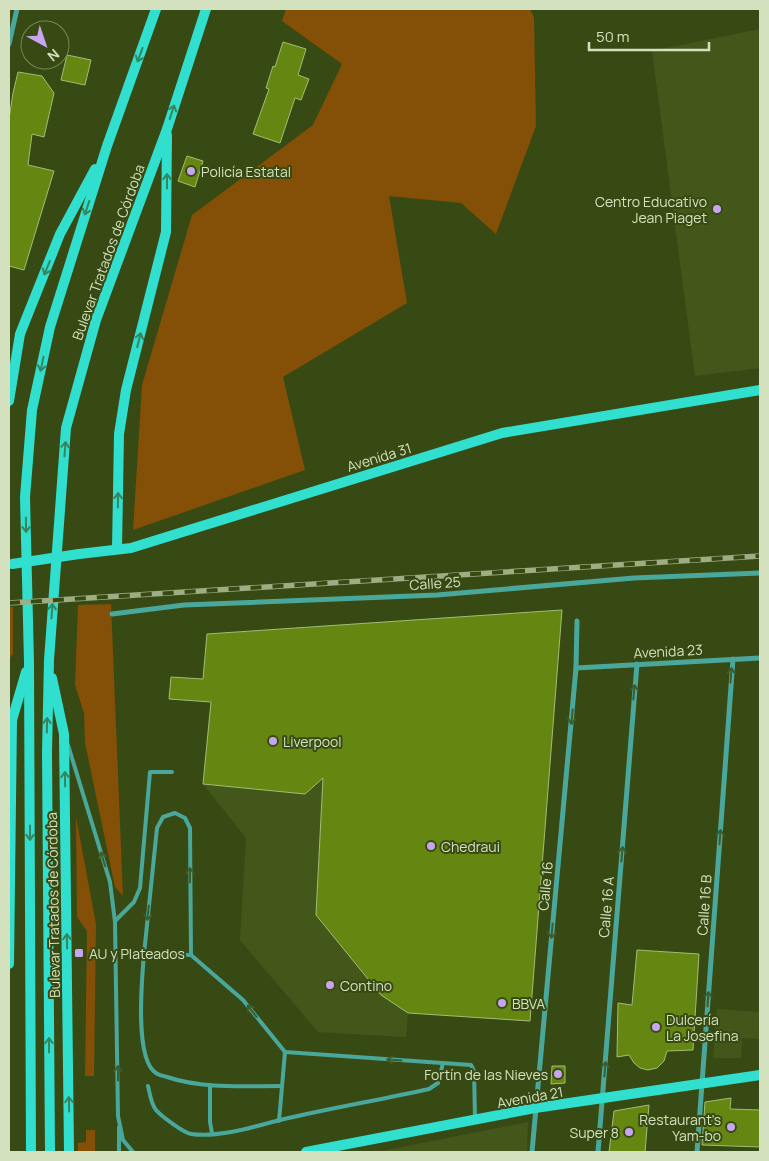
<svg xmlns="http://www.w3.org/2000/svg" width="769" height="1161" font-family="Manrope,sans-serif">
<rect width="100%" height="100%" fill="#384a13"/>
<g fill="#44571b">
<path d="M760,29V368L695,376L652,51Z"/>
<path d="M323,778L316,915L381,995L408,1013L406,1037L318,1032L240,940L246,838L203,784L305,794Z"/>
<path d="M717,1009L760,1012V1039L742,1038L741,1058H713Z"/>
<path d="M528,1122L527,1152H377Z"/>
</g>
<g fill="#844f07">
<path d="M286,9H530L534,18L536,126L496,234L461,203L389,196L407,303L283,377L305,470L133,530L142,385L192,215L313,125L342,64L282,21Z"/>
<path d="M111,604L123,896L115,887L85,743L84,713L75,685L78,605Z"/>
<path d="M9,607H13V654L9,659Z"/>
<path d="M76,817L96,924L94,1076H85L87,931L77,917Z"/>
<path d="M86,1130H95V1152H78V1143L86,1142Z"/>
</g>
<g fill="#668612" stroke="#a2bd75">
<path d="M283,42L306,49L298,75L309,79L301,100L295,98L280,143L253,134L269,89L266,88L273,66L275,67Z"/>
<path d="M67,55L91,60L85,85L61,80Z"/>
<path d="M18,72L42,76L54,93L44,137L32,134L28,165L54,171L24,270L9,266V119L13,93Z"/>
<path d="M187,156L203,161L195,187L178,181Z"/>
<path d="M562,610L530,1021L408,1013L381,995L316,915L323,778L305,794L203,784L211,702L169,699L171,677L203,679L207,634Z"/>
<path d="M637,950L699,954L693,1050L667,1051L664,1061L657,1068L648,1070L640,1068L634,1063L629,1055L617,1057L618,1003L632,1005Z"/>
<path d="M552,1066H565V1083L551,1084Z"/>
<path d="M731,1098L730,1109L760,1110V1147L702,1145L705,1102Z"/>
<path d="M649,1105L645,1152H609L614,1111Z"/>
</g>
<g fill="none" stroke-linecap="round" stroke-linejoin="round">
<g stroke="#4aa79c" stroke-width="4">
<path d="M68,745L110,882L115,922L118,1116L123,1140L133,1152"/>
<path d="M115,921L134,902L140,888L150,772H172"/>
<path d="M144,954L157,828L163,817L175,813L185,818L190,828L191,955L243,1000L285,1052L471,1065L474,1071L475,1118"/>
<path d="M191,955L144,954C142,978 134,1059 156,1073C158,1075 164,1076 167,1077C203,1089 243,1086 281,1086"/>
<path d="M210,1085V1122L212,1133"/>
<path d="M148,1086C150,1094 151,1104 156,1110C161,1116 184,1133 191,1134C219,1138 253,1127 280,1120C330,1108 380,1100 429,1089L438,1083L443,1063"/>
<path d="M279,1121L285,1052"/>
<path d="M119,1127V1152"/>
</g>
<g stroke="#4aa79c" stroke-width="5">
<path d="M9,44L17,9"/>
<path d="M112,614L184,605L437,595L634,578L760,573"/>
<path d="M576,668L760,658"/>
<path d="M532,1152L576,668L577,621"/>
<path d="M598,1152L637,664"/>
<path d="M697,1152L733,659"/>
</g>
<g stroke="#31dfcf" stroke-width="10">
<path d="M9,401L20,334L60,234L95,169"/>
<path d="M117,549L119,434L126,390L166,232L167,135"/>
<path d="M79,554L131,548L502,433L760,390"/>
<path d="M52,678L64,734L69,1152"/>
<path d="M9,964L12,720L26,672"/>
<path d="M31,1152L29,662L25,497L32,410L50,327L107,146L156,9"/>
<path d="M50,1152L47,752L49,660L66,428L96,320L167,129L206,9"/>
<path d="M306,1152L535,1108L760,1075"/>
</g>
<defs>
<path id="rail" d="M9,603L760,556"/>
</defs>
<use href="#rail" stroke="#9ead83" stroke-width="5.5"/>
<use href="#rail" stroke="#384a13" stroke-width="4" stroke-dasharray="11" stroke-linecap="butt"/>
<path stroke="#31dfcf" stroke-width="10" d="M12,564L79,554"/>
</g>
<defs><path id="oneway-shaft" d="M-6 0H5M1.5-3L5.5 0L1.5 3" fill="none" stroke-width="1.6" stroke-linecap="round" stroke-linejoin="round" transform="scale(1.25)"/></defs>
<g stroke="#35865e">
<use href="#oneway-shaft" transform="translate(140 55) rotate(110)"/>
<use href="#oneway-shaft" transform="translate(172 112) rotate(-72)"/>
<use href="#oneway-shaft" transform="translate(167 181) rotate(-90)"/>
<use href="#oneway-shaft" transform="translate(87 208) rotate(108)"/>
<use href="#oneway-shaft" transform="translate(47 268) rotate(112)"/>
<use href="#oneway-shaft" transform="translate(139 340) rotate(-76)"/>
<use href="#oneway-shaft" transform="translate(42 364) rotate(102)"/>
<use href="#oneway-shaft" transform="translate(65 449) rotate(-86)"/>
<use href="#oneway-shaft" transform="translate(118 500) rotate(-89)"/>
<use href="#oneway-shaft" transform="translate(26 525) rotate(89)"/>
<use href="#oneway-shaft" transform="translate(52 611) rotate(-86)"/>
<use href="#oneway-shaft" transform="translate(47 725) rotate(-89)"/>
<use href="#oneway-shaft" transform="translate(65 779) rotate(-91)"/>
<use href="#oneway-shaft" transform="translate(30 833) rotate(90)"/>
<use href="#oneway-shaft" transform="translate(67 941) rotate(-91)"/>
<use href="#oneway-shaft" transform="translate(49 1045) rotate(-90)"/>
<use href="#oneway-shaft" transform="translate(69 1104) rotate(-91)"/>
</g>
<g stroke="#3c5d2e">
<use href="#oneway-shaft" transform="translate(731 675) rotate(-86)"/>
<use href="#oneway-shaft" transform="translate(634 692) rotate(-85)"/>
<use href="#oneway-shaft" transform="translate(572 717) rotate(95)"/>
<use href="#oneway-shaft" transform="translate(720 837) rotate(-86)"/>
<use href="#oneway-shaft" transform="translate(622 854) rotate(-85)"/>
<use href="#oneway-shaft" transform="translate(103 859) rotate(-107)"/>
<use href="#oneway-shaft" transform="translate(190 875) rotate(-90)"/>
<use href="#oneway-shaft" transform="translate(148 913) rotate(96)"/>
<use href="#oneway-shaft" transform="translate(552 931) rotate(95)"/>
<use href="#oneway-shaft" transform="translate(708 999) rotate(-86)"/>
<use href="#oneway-shaft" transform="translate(252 1011) rotate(-128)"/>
<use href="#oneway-shaft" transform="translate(394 1060) rotate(-176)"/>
<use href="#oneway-shaft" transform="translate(605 1069) rotate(-85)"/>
<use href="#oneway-shaft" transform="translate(118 1073) rotate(-91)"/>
</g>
<g fill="#c8a6ef" stroke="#384a13" stroke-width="2">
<circle cx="191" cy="171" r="5"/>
<circle cx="717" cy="209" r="5"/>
<circle cx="273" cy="741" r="5"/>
<circle cx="431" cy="846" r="5"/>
<rect x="74" y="948" width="10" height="10" rx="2.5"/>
<circle cx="330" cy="985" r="5"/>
<circle cx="502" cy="1003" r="5"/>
<circle cx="656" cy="1027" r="5"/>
<circle cx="558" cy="1074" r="5"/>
<circle cx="731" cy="1127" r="5"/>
<circle cx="629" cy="1132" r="5"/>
</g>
<g text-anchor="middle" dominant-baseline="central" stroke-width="4" stroke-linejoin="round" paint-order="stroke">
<g font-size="14" fill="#d3e1be" stroke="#384a13" text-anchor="start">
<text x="201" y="171">Policía Estatal</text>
<text x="707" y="201" text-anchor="end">Centro Educativo<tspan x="707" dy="16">Jean Piaget</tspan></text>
<text x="283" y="741">Liverpool</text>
<text x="441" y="846">Chedraui</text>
<text x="89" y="953">AU y Plateados</text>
<text x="340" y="985">Contino</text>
<text x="512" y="1003">BBVA</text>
<text x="666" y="1019">Dulcería<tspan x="666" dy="16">La Josefina</tspan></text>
<text x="548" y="1074" text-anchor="end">Fortín de las Nieves</text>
<text x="721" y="1119" text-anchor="end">Restaurant's<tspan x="721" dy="16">Yam-bo</tspan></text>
<text x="619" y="1132" text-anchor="end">Super 8</text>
</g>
<g font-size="14" fill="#d3e1be" stroke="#384a13">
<text transform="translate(108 252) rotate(-70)">Bulevar Tratados de Córdoba</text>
<text transform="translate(379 457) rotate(-17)">Avenida 31</text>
<text transform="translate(435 583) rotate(-4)">Calle 25</text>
<text transform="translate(668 651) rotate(-3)">Avenida 23</text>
<text transform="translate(545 886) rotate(-85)">Calle 16</text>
<text transform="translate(53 905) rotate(-91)">Bulevar Tratados de Córdoba</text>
<text transform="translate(704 905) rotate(-86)">Calle 16 B</text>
<text transform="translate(606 907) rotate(-85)">Calle 16 A</text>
<text transform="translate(530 1097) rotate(-10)">Avenida 21</text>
</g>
</g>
<rect width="769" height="1161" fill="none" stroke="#d3e1be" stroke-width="20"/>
<g transform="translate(45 45) rotate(140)"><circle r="24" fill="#384a13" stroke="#768657"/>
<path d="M0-4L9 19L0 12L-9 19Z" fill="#c8a6ef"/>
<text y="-8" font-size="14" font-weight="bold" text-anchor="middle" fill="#d3e1be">N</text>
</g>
<path d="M589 42v8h120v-8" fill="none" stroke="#d3e1be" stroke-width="2.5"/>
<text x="596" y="42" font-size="15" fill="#d3e1be" stroke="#384a13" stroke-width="4" paint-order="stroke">50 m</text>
</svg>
